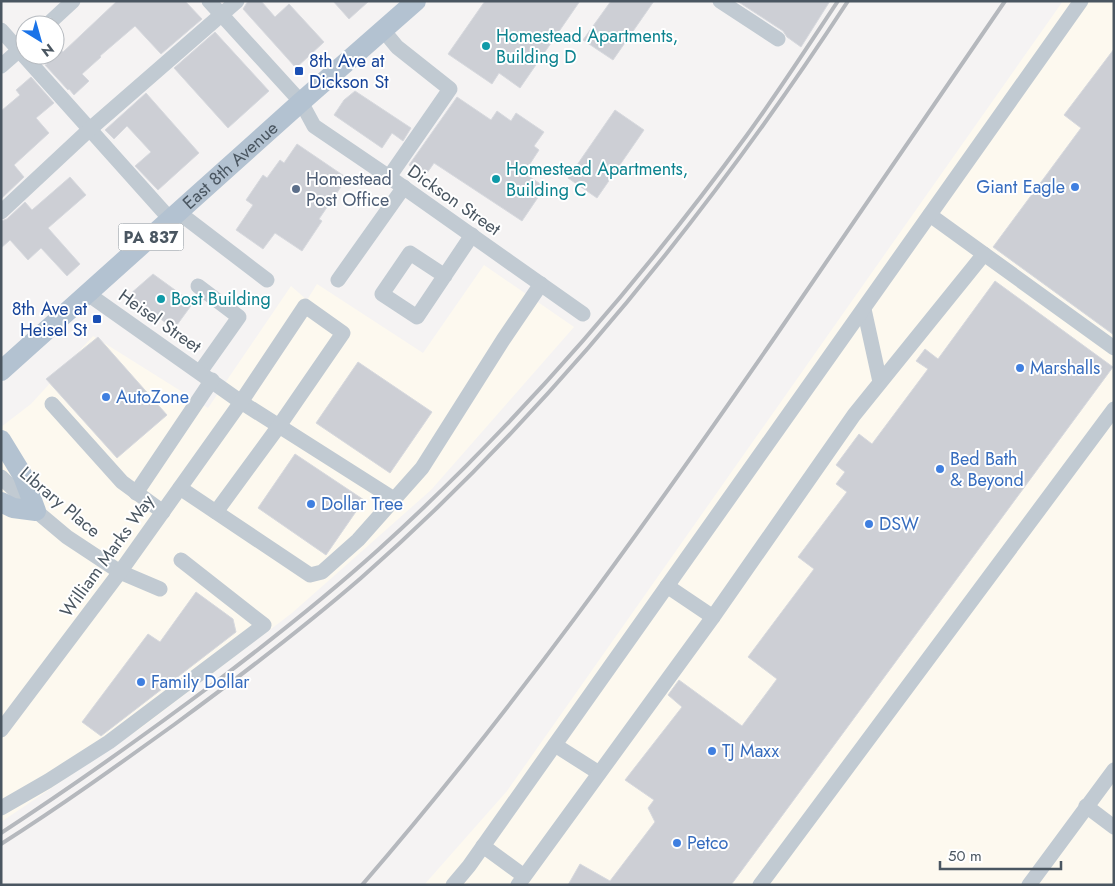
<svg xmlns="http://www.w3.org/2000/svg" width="1115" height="886" font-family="Jost,sans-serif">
<rect width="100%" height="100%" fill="#f5f3f3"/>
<g fill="#fdf9ef">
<path d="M1063,1H1114V885H424L507,791Z"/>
<path d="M484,265L574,327L431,490L292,613L141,728L1,822V427L31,404L93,336L208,408L291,286L307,300L317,284L423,353Z"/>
</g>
<g fill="#cdcfd5" stroke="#d7d9de">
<path d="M117,1H185L202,19L161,54L135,26L100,56L101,57L82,74L89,81L74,95L69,89L68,90L45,65L47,64L45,62L52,55H55V53L60,48L63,52Z"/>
<path d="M248,1H261L275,17L289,4L324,42L296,68L243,9Z"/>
<path d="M333,1H369L349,19Z"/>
<path d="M485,1H580L520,88L499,73L492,84L448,54Z"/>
<path d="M611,1H654L613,60L583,40Z"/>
<path d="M737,1H830L801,47L787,37L783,31Z"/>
<path d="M215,32L269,91L228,128L174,68Z"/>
<path d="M1114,49V335L993,247L1081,128L1064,115Z"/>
<path d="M31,77L54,103L36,118L49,133L14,165L24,177L1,199V111L20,95L16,90Z"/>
<path d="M355,91L411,128L403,141L392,133L382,148L334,115L344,100Z"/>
<path d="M146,93L199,153L158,190L135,166L151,152L127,126L114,139L105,130Z"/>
<path d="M457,97L491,120L497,111L511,121L516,113L544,132L534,146L539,150L524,173L545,187L522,221L434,163L425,176L409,165Z"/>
<path d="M615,110L644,130L597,198L568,178Z"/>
<path d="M297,144L347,178L319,219L322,221L302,251L275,233L263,249L236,230L253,205L246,200L263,175L267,178L280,160L284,163Z"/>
<path d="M70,177L86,195L48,228L80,264L67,276L41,248L28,260L10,240L1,248V221L7,219L25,202L32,210Z"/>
<path d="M153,274L193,303L174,329L129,295Z"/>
<path d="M995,281L1113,367L731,885H568L580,864L610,881L655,822L648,808L654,800L625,780L682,707L668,695L679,680L742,726L777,679L748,657L814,569L798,557L847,492L836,484L845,472L836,465L859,434L872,444L928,369L916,361L925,349L938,359Z"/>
<path d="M98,337L167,415L117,458L46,379Z"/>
<path d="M358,362L432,412L390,473L316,423Z"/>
<path d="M295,454L364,500L326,555L258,508Z"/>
<path d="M196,592L233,619L236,632L101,736L82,722L148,634L160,642Z"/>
</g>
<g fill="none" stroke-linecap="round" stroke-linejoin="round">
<g stroke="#c1cad2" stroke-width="15">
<path d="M209,1L301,102L314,126L389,177L583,314"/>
<path d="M720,1L778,39"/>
<path d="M47,25L73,1"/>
<path d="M1,30L170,219"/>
<path d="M383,30L397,47L450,89L389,177"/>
<path d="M1,66L25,45"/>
<path d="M1,212L90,129L237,1"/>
<path d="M178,212L267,280"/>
<path d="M930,215L1114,348"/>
<path d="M445,276L410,253L382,294L417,317L472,235"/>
<path d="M338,280L404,187"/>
<path d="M198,286L239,317L200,372"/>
<path d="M88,294L241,402L394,499"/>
<path d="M864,309L880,382"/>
<path d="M52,404L122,482L163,512"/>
<path d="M1,477L36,511L67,537L120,572L160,589"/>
<path d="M180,488L310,575L322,572L358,540L422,468L503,340L541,284"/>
<path d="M136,493L212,380"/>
<path d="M667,586L713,617"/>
<path d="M1,730L120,572L241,402L305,306L343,333L279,426L216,512"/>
<path d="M555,745L599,773"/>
<path d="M1086,806L1114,827"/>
<path d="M1,808L48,781L109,742L264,625L181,560"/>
<path d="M483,846L524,876"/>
<path d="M453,885L469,866L1081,1"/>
<path d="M518,885L713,617L854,415L984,254"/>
<path d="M760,885L1114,409"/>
<path d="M1029,885L1114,770"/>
</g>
<g stroke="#b3c2d1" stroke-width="20">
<path id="s1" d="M1,371L301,102L416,1"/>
<path d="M1,440L23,476L36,511L13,508L1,502"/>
</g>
<g stroke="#b5b8bd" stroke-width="4">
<path d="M1,833C76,784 149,732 221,678C275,637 328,595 378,550C515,426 639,283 747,135C779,91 808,46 838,1"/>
<path d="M1,844C61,806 118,765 175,724C239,677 302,629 361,578C551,411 710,212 848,1"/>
<path d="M362,885C512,712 645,525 775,337C852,225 929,113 1005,1"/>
</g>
</g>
<g fill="#0f9aa8" stroke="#fff" stroke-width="2">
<circle cx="486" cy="46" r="5"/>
<circle cx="496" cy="179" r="5"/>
<circle cx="161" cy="299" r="5"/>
</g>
<g fill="#1a4fb4" stroke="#fff" stroke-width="2">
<rect x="294" y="66" width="10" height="10" rx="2.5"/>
<rect x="92" y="314" width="10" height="10" rx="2.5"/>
</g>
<g fill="#3f7fe0" stroke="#fff" stroke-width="2">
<circle cx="1075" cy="187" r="5"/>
<circle cx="1020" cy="368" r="5"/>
<circle cx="106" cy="397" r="5"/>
<circle cx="940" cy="469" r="5"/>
<circle cx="311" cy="504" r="5"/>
<circle cx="869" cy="524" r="5"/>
<circle cx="141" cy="682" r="5"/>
<circle cx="712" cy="751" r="5"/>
<circle cx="677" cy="843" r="5"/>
</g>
<circle fill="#5c6f8a" stroke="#fff" stroke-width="2" cx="296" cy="189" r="5"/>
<g text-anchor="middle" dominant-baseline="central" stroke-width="4" stroke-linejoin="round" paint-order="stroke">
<rect fill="#fff" stroke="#808990" stroke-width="1" x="118.5" y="223.5" width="65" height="27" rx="4"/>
<g font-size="16" font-weight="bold" fill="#4a5661">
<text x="151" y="237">PA 837</text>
</g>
<g font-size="18" fill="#0d838f" stroke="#fff" text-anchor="start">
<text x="496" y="36">Homestead Apartments,<tspan x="496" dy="21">Building D</tspan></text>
<text x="506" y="169">Homestead Apartments,<tspan x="506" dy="21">Building C</tspan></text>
<text x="171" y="299">Bost Building</text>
</g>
<g font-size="18" fill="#164399" stroke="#fff" text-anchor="start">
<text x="309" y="61">8th Ave at<tspan x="309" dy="21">Dickson St</tspan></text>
<text x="87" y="309" text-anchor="end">8th Ave at<tspan x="87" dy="21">Heisel St</tspan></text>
</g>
<g font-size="18" fill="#4a5661" stroke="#fff">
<text stroke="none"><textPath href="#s1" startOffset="308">East 8th Avenue</textPath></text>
<text transform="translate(454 200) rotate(35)">Dickson Street</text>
<text transform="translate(160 321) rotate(35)">Heisel Street</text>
<text transform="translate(60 502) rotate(40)">Library Place</text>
<text transform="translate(107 556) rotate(-54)">William Marks Way</text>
</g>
<g font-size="18" fill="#4e5e75" stroke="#fff" text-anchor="start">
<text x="306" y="179">Homestead<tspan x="306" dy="21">Post Office</tspan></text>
</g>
<g font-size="18" fill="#366cbe" stroke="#fff" text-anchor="start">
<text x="1065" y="187" text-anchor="end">Giant Eagle</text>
<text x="1030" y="368">Marshalls</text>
<text x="116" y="397">AutoZone</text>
<text x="950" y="459">Bed Bath<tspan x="950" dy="21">&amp; Beyond</tspan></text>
<text x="321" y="504">Dollar Tree</text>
<text x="879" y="524">DSW</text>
<text x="151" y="682">Family Dollar</text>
<text x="722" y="751">TJ Maxx</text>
<text x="687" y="843">Petco</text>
</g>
</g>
<rect width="1115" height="886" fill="none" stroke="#4a5661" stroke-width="5"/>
<g transform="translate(40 40) rotate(143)"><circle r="24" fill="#ffffff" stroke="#b7bbc0"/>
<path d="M0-4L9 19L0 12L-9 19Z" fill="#1a73e8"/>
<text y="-8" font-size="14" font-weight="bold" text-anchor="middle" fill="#4a5661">N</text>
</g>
<path d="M940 861v8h121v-8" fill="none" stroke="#4a5661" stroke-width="2.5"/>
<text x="948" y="861" font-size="15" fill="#4a5661" stroke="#ffffff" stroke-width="4" paint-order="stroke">50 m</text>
</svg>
